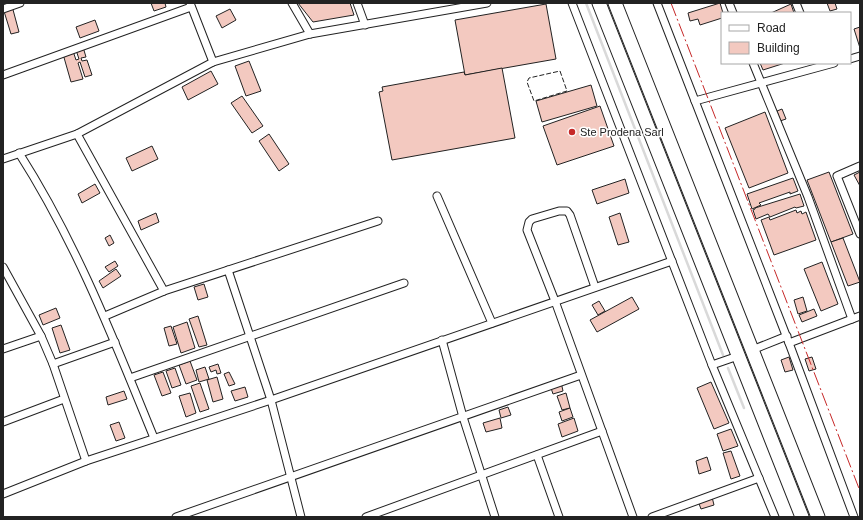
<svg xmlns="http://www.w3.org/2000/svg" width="863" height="520" font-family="Helvetica,sans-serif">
<rect width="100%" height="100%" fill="#fff"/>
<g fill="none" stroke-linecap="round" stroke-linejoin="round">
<g stroke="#d9d9d9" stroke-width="2.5">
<path d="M586,3L723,355"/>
<path d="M728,368L744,408"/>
</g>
</g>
<g fill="#f3c9c0" stroke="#222">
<path d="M151,3H165L166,7L154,11Z"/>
<path d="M298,3H350L354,15L313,22Z"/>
<path d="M720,3L723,13L722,18L700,25L698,19L690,21L688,13Z"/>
<path d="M827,3H835L837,9L830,11Z"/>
<path d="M546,4L556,59L465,75L455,20Z"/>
<path d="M791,4L794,13H771Z"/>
<path d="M12,6L19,32L11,34L3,8Z"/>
<path d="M230,9L236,20L222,28L216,16Z"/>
<path d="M95,20L99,31L80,38L76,27Z"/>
<path d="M860,27V48L854,29Z"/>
<path d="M83,47L86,57L81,58L82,61L87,60L92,75L85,77L80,62L78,63L83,79L71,82L63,54L73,51L76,60L79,59L76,50Z"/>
<path d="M249,61L261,91L246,96L235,66Z"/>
<path d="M760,63H785L763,70Z"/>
<path d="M502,68L515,138L392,160L379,92L383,91L382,87L464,72L465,75Z"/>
<path d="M211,71L218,84L188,100L182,87Z"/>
<path d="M591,85L597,106L542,122L536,101Z"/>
<path d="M242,96L263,126L252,133L231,103Z"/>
<path d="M600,106L614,146L557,165L543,126Z"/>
<path d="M782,109L786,119L780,121L777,111Z"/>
<path d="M765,112L788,173L749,188L725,128Z"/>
<path d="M269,134L289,164L279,171L259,141Z"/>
<path d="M152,146L158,159L132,171L126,158Z"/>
<path d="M829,172L853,234L831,242L807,180Z"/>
<path d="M860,172V186L854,175Z"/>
<path d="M793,178L798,191L790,194V192L759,203L761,205L752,209L747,194Z"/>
<path d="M625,179L629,193L597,204L592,190Z"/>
<path d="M95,184L100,193L82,203L78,194Z"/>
<path d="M800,194L804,206L796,208L795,207L770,217L768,214L756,219L753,210L755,209V208Z"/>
<path d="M796,210L797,213L801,211L802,214L806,212L816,240L774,255L761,220L769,217L770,220Z"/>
<path d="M156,213L159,222L141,230L138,221Z"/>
<path d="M620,213L629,242L618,245L609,217Z"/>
<path d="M110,235L114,243L109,246L105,238Z"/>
<path d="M843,238L860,282L848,286L831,242Z"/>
<path d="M115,261L118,266L109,272L105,267Z"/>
<path d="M822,262L838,304L821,311L804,269Z"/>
<path d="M116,269L121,276L103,288L99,281Z"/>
<path d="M204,284L208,297L198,300L194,287Z"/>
<path d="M632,297L639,309L597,332L590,320Z"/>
<path d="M803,297L807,311L798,314L794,300Z"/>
<path d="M599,301L605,311L598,315L592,305Z"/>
<path d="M56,308L60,318L43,325L39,315Z"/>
<path d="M814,309L817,316L802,322L799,315Z"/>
<path d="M198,316L207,345L199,347L189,319Z"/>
<path d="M187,322L195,348L181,353L173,327Z"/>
<path d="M61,325L70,350L60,353L52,328Z"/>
<path d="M171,326L177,344L169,346L164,328Z"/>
<path d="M789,357L793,370L785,372L781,360Z"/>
<path d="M812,357L816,369L809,371L805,359Z"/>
<path d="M190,361L197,380L186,384L179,365Z"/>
<path d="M218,364L221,373L217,374L216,370L211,372L209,367Z"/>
<path d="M205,367L209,379L199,382L196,370Z"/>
<path d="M175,368L181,385L172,388L166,371Z"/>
<path d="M163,372L171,393L162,396L154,375Z"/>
<path d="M229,372L235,384L229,386L224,374Z"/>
<path d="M217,377L223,399L213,402L207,380Z"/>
<path d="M561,382L563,391L553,394L550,385Z"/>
<path d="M711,382L729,423L714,429L697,388Z"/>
<path d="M200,383L209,409L200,412L191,386Z"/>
<path d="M245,387L248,397L235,401L231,391Z"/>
<path d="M124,391L127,399L108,405L106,397Z"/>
<path d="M190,393L196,413L186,417L179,396Z"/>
<path d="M566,393L570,408L562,410L557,396Z"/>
<path d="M508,407L511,415L501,418L499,410Z"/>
<path d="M570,408L573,417L562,421L559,412Z"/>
<path d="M500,418L502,428L486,432L483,423Z"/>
<path d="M574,418L578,431L562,437L558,424Z"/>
<path d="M119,422L125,438L116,441L110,425Z"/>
<path d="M731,429L738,446L723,451L717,434Z"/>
<path d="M731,451L740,476L731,479L723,453Z"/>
<path d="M707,457L711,470L699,474L696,461Z"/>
<path d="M712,497L714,505L701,509L698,501Z"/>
</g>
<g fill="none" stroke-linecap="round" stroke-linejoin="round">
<defs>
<g id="street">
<path d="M190,3L213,62"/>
<path d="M292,3L310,34"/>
<path d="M357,3L365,25"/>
<path d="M572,3L712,365L775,517"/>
<path d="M657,3L789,343L854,517"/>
<path d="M729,3L733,13"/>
<path d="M796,3L800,13"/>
<path d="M3,9L20,3"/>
<path d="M850,59L860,56"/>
<path d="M753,63L808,197L852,319"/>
<path d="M3,75L191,7"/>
<path d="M695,101L834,63"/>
<path d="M77,134L164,291"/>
<path d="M19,153C77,244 114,340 154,438"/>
<path d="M3,159L77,134L213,62L310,34L487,3"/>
<path d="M860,166L837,176L860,234"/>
<path d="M437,196L492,323"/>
<path d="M3,267L41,336L53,364L86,461"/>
<path d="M228,270L271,400L301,517"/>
<path d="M595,287L570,215L567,211H559L532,219L529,222L527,230L555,301L633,517"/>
<path d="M105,316L164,291L378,221"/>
<path d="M442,340L463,417L495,517"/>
<path d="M789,343L860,316"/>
<path d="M3,349L41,336"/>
<path d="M752,350L787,336"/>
<path d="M53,364L115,342"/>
<path d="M712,365L738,356"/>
<path d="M130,378L404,283"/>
<path d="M3,422L64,399"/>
<path d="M537,455L559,517"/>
<path d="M3,494L86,461L271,400L672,261"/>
<path d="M176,517L581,375"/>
<path d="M366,517L602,431"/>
<path d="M652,517L759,478"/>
</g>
<g id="highway">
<path d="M599,3L802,517"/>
<path d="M615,3L818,517"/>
</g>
</defs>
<use href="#street" stroke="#222" stroke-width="9"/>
<use href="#highway" stroke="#222" stroke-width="15"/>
<use href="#street" stroke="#fff" stroke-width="7"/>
<use href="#highway" stroke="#fff" stroke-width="13"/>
<path stroke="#222" stroke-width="1" stroke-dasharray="5 2" stroke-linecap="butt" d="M560,71L567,91L534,101L527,82L529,78Z"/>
<path stroke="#c62828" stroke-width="1" stroke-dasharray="14 3 2 3" stroke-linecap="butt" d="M671,3L860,491"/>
</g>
<circle fill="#c62828" stroke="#fff" stroke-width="1.5" cx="572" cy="132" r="4"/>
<g text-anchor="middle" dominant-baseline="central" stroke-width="3" stroke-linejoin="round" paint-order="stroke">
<g font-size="11" fill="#222" stroke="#fff" text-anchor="start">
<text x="580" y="132">Ste Prodena Sarl</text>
</g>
</g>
<rect width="863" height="520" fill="none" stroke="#222222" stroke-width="8"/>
<rect x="721" y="12" width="130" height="52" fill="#ffffff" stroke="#a7a7a7"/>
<rect x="729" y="25" width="20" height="6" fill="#ffffff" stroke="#a7a7a7"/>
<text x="757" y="32" font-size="12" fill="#222222">Road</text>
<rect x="729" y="42" width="20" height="12" fill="#f3c9c0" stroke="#a7a7a7"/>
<text x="757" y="52" font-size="12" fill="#222222">Building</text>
</svg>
